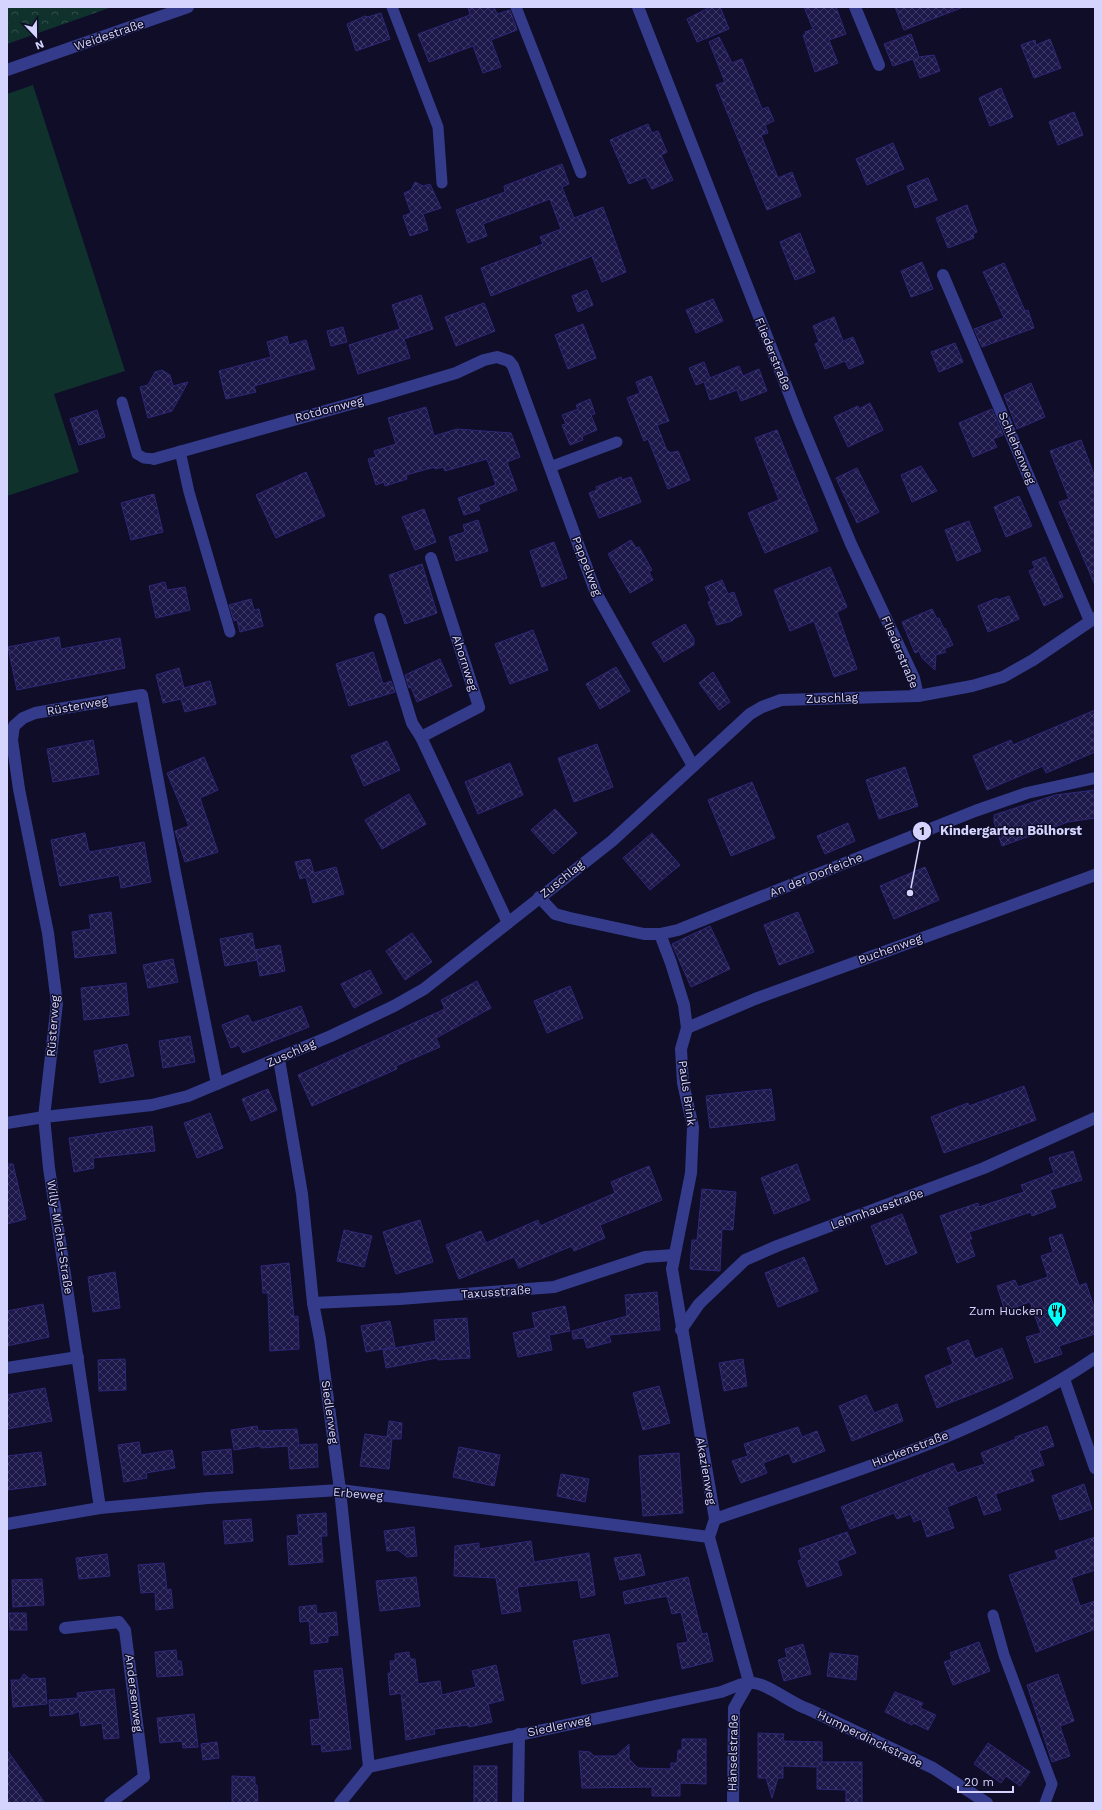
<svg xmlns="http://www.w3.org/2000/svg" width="1102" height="1810" font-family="'Work Sans',sans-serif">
<defs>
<pattern id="forest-crowns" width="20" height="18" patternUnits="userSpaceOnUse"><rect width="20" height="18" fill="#10322d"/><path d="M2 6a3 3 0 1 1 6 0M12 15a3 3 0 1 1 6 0" fill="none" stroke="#324f4c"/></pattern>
<pattern id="building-cross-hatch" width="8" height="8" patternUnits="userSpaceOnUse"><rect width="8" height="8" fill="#1c184a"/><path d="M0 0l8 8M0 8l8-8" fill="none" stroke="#3c3965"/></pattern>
</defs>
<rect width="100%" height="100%" fill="#0f0d28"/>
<path fill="#10322d" d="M33,85L125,371L54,394L79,472L7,496V94Z"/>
<path fill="url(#forest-crowns)" d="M7,7H112L7,44Z"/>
<g fill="url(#building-cross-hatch)" stroke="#2e2878">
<path d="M468,7H494L497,14L510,10L517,30L491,40L501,67L483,73L473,46L429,62L418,34L470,15Z"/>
<path d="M710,7H720L729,29L697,42L687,19Z"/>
<path d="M804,7H836L846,34L829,40L838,63L815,72L803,35H806L805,32L813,29Z"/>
<path d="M895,7H961V8L904,30Z"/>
<path d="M381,13L390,39L356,51L347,24L365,16L368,17Z"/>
<path d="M911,34L919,57L934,55L940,71L920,78L913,59L893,66L884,44Z"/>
<path d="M719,37L732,63L742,59L762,109L768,107L774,121L765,125L768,133L761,135L778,178L792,172L801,196L767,210L716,85L725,82L709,42Z"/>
<path d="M1050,39L1061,68L1034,78L1021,45L1035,40L1036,45Z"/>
<path d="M1001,88L1013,117L990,126L979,98Z"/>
<path d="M1074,112L1083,135L1058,145L1049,122Z"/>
<path d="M648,124L652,133L658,131L667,152L661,155L673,180L652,189L646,177L629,184L610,140Z"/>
<path d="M893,143L904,169L867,185L856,159Z"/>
<path d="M562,164L569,184L562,187L574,218L603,207L626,272L602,282L592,256L491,296L481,268L543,244L540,237L561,229L550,199L483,224L487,236L468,243L456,210L505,192L504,186Z"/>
<path d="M928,178L937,200L915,208L907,186Z"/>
<path d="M415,182L423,186L430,184L441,208L423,214L428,230L410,236L403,216L411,213L404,193L411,190Z"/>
<path d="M967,205L977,232L973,234L974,238L948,248L936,218Z"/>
<path d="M800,233L815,272L795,280L780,242Z"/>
<path d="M922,262L933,289L911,297L901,271Z"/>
<path d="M1004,263L1025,311L1028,310L1034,328L982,347L974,329L1004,318L983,272Z"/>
<path d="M587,290L593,305L578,312L572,296Z"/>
<path d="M421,295L433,329L404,339L410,358L358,374L349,345L400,329L392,305Z"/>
<path d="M713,299L723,321L696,333L686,310Z"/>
<path d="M484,303L495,331L456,346L445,317Z"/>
<path d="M834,317L843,341L853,337L864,363L849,369L845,361L825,369L815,344L819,342L813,326Z"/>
<path d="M583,324L596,358L568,369L555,335Z"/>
<path d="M343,327L347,342L331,346L327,331Z"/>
<path d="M287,336L289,345L306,340L315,369L254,386L256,392L226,399L219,371L271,357L267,342Z"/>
<path d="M955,343L963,362L939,372L931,352Z"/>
<path d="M704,362L710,378L739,366L743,376L759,369L767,391L741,401L737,390L710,400L704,382L696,385L689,368Z"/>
<path d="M162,370L170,375L173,386L188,382L172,411L148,418L140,387L148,385L155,372Z"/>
<path d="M651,376L669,421L657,425L667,451H669L670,453L678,451L690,480L668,489L648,439L644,441L627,398L640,393L636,382Z"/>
<path d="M1031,383L1045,417L1017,429L1004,395Z"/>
<path d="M590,399L595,414L591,415L597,430L582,436L583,440L570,445L562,425L566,424L562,415L578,409L576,405Z"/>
<path d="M870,403L883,430L848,447L834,417L858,406L859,409Z"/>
<path d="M426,407L434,436L457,429L511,433L520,457L507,462L517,490L478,505L480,510L464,515L458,498L496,485L487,459L445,471L443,467L435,469V467L406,475L407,479L385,486L384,482L376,485L368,459L376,457L374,451L396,444L388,418Z"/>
<path d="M992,409L1003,435L993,439L997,447L973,457L959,423Z"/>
<path d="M97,410L105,437L79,445L70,419Z"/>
<path d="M777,430L818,531L765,553L748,513L779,500L755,438Z"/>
<path d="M1081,440L1095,477V585L1059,502L1069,499L1050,451Z"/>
<path d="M921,466L937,491L912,502L901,475Z"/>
<path d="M857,468L879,512L857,523L836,478Z"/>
<path d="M306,472L325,516L276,538L256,495Z"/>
<path d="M621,477L622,480L631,477L641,502L599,518L589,493L597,490L596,487Z"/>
<path d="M154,494L163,532L131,540L121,503Z"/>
<path d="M1019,496L1032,526L1006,537L994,507Z"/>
<path d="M424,509L436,542L415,550L402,517Z"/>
<path d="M478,520L488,551L456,561L449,537L465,532L463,525Z"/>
<path d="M969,521L981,551L957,561L945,530Z"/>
<path d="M631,540L636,548L639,547L646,559L652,570L649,572L653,580L630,593L608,554Z"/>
<path d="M554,542L567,578L542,587L530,551Z"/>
<path d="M1045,557L1063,597L1044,606L1029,571L1035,568L1032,562Z"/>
<path d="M422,564L437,613L405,624L389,575Z"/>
<path d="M830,567L847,607L837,612L857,669L834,677L814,621L790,631L774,590Z"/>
<path d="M722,580L728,594L734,592L742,615L735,618L732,621L717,625L708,602L711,601L705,587Z"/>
<path d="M165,582L167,590L185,587L190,610L156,618L149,586Z"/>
<path d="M1009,596L1019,619L988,632L978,606L997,598L998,600Z"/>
<path d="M251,599L254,610L259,609L263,626L240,632L237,620L234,621L229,605Z"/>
<path d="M932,609L937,619L939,618L944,629L945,628L953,645L944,649L946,652L936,655L935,670L922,658L919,651L915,653L902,622Z"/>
<path d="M685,624L694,639V645L664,662L652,643Z"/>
<path d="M533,630L548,670L510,684L495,644Z"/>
<path d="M59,637L61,649L120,638L125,668L17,690L8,647Z"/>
<path d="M373,652L383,684L391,681L395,692L349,706L336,664Z"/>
<path d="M440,659L452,686L417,702L411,687L409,688L405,675Z"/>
<path d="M616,667L630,691L600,709L586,684Z"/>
<path d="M179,668L184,688L210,681L216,704L185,712L181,699L163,703L156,675Z"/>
<path d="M713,672L730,702L719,710L699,683Z"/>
<path d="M1095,710V752L1046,773L1043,766L987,790L973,756L1011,740L1013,745Z"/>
<path d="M93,740L99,774L53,782L47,749Z"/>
<path d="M387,741L400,770L364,786L351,756Z"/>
<path d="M597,744L613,787L574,802L558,758Z"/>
<path d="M204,757L218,790L200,798L218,852L185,862L175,831L189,826L167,773Z"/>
<path d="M510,763L523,795L478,814L465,782Z"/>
<path d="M905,767L918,806L879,819L866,780Z"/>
<path d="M752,782L775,838L731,856L708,800Z"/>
<path d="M1095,790V818L1068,822L1002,846L994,822V815L1055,795Z"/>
<path d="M409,794L426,824L382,849L365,820Z"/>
<path d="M555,809L577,833L553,854L531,830Z"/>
<path d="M848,823L855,841L825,854L817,836Z"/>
<path d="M85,833L89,852L144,842L151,882L121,888L119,875L60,886L51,840Z"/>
<path d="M652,833L680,865L650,890L623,858Z"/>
<path d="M310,859L314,873L336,867L344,894L313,903L306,877L300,879L295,862Z"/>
<path d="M925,867L939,900L894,919L880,886Z"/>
<path d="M111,912L116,953L75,958L72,932L91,929L89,915Z"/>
<path d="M798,912L814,952L779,965L764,925Z"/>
<path d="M710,926L730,969L691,987L672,944Z"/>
<path d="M252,933L255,950L280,945L285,971L260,976L256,954L257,960L225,966L220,939Z"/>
<path d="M412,933L432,962L405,980L386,951Z"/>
<path d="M173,959L178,982L148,988L143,965Z"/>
<path d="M370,970L382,993L354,1008L341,984Z"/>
<path d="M477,981L491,1008L436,1038L440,1047L396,1066L397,1069L312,1106L298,1075L445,1009L441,1000Z"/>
<path d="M126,983L129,1015L84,1020L81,988Z"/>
<path d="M570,986L583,1018L547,1033L534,1001Z"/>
<path d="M301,1006L309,1027L243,1053L239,1045L231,1048L222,1025L248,1015L252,1023Z"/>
<path d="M190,1036L195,1062L163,1068L159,1041Z"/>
<path d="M127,1044L134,1076L100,1083L94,1051Z"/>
<path d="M1024,1086L1036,1120L944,1153L931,1117L968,1103L969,1106Z"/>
<path d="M268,1089L277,1110L251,1121L242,1099Z"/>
<path d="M771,1089L775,1120L710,1128L706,1096Z"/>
<path d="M210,1113L223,1148L197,1158L184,1123Z"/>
<path d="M152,1126L155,1151L93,1158L94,1168L74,1172L69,1138Z"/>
<path d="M1073,1151L1082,1180L1050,1190L1056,1207L1032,1216L1031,1212L969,1232L972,1239H969L975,1256L957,1263L940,1216L978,1203L979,1207L1024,1192L1021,1185L1054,1173L1049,1158Z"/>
<path d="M7,1164H13L26,1219L7,1224Z"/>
<path d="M797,1164L810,1200L774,1214L761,1178Z"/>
<path d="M649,1166L662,1200L600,1225L605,1238L574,1251L572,1246L519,1268L514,1257L459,1279L446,1245L481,1231L486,1243L538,1220L540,1226L615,1193L611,1182Z"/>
<path d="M702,1189L736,1192L733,1230L722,1229L720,1271L690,1269L692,1240H697Z"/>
<path d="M902,1214L917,1253L886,1265L871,1226Z"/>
<path d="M420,1220L433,1262L396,1274L383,1232Z"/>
<path d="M344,1230L372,1236L364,1267L337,1261Z"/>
<path d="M1062,1234L1079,1286L1086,1283L1095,1310V1334L1059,1346L1062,1354L1035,1363L1026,1337L1041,1333L1030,1302L1005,1311L997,1286L1015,1280L1018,1287L1048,1277L1041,1256L1053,1252L1049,1238Z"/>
<path d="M804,1257L818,1291L778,1307L765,1273Z"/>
<path d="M289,1263L294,1317L298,1316L299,1349L270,1351L268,1293H263L261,1266Z"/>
<path d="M115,1272L120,1308L93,1312L88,1277Z"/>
<path d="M657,1292L660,1330L609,1335L611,1342L587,1348L584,1338L573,1339L572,1331L627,1316L625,1295Z"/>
<path d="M43,1304L49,1337L7,1346V1311Z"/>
<path d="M565,1306L570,1331L549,1335L552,1350L518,1357L513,1333L535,1328L532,1313Z"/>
<path d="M467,1318L470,1358L438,1360L437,1358L386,1368L383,1350L436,1341L434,1320Z"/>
<path d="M390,1321L395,1347L366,1352L361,1326Z"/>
<path d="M968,1340L975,1359L1002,1348L1013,1378L937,1408L925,1376L953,1364L947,1348Z"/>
<path d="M125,1359L126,1390L99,1391L98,1360Z"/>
<path d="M743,1359L747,1386L724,1391L719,1363Z"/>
<path d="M659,1386L670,1423L643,1430L633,1393Z"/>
<path d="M45,1388L52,1421L7,1429V1395Z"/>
<path d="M866,1395L874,1413L897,1404L903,1421L852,1441L839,1406Z"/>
<path d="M389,1421L402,1423L401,1439H392L389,1469L360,1466L365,1434L387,1437Z"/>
<path d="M257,1426L258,1431L297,1429L299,1445L317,1444L318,1467L290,1469L288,1446L261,1448L260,1446L234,1450L231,1430Z"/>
<path d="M1047,1426L1054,1446L1039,1451L1044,1465L1030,1470L1034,1481L995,1494L1001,1510L984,1515L977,1495L947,1507L954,1528L927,1537L921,1519L914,1522L911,1514L897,1519L894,1513L850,1529L841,1507L953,1463L957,1473L985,1464L981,1453L1016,1439L1015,1437Z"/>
<path d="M798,1427L802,1437L817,1431L825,1451L793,1463L789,1453L763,1463L767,1473L741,1483L732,1461L748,1456L744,1444Z"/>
<path d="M139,1442L141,1455L172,1450L175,1468L146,1473L147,1478L124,1482L118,1445Z"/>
<path d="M459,1447L500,1455L494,1486L453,1477Z"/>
<path d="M231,1449L233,1473L204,1475L202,1452Z"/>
<path d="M41,1452L46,1485L7,1490V1456Z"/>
<path d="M679,1453L683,1513L643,1516L639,1456Z"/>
<path d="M561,1474L589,1479L585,1502L557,1496Z"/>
<path d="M1084,1484L1092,1509L1060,1520L1052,1496Z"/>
<path d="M326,1513L327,1536H321L323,1562L289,1565L287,1536L299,1535L297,1515Z"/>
<path d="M251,1519L253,1541L225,1544L223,1521Z"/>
<path d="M414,1527L417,1556L407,1557L398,1550L387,1551L384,1531Z"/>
<path d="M847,1532L856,1553L837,1561L842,1575L807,1587L798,1561L802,1559L799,1549Z"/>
<path d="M1095,1537V1570L1071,1578L1080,1606L1095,1601V1629L1036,1652L1009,1575L1058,1559L1055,1551Z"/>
<path d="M531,1541L534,1562L589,1553L595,1595L581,1598L578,1580L517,1587L521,1611L502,1614L496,1578L454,1576L455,1546L479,1543V1549Z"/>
<path d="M107,1554L110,1576L79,1579L76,1558Z"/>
<path d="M640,1554L645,1575L620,1580L614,1558Z"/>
<path d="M164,1563L167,1590L171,1589L173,1608L156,1610L155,1592L141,1593L138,1565Z"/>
<path d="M416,1577L420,1606L380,1611L376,1581Z"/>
<path d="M688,1577L702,1634L707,1633L713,1661L682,1669L677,1644L688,1642L681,1612L672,1614L667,1596L625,1604L623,1592Z"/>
<path d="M42,1579L44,1605L13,1607L12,1580Z"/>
<path d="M316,1605L317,1614L336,1612L338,1635L328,1636V1642L311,1644L309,1621L300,1622L299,1607Z"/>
<path d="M9,1613H26L27,1630H10Z"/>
<path d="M609,1634L618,1676L582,1684L573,1641Z"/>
<path d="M979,1642L990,1671L953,1685L944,1662L952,1659L950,1653Z"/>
<path d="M803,1644L811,1674L784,1681L778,1660L787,1657L785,1649Z"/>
<path d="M176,1650L177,1661H181L183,1675L157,1677L155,1652Z"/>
<path d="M409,1652L410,1659H415L418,1684L440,1681L442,1695L476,1687L472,1671L496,1665L504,1700L488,1704L492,1722L469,1727L468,1725L434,1729L435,1734L406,1740L401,1693L390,1695L388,1673H391L390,1661H395V1654Z"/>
<path d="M830,1653L858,1656L856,1680L827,1676Z"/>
<path d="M342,1668L351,1749L322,1752L321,1744L312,1745L310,1720L320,1719L314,1671Z"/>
<path d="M24,1674L30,1679L45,1678L47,1704L13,1707L11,1680H20Z"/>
<path d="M1058,1674L1074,1721L1060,1726L1070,1756L1052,1762L1027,1685Z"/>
<path d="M114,1689L119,1738L104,1739L102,1723L81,1726L79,1711L73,1714L50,1716L49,1700L78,1698L77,1693Z"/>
<path d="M895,1692L923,1703L920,1708L936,1715L928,1730L913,1723L912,1725L885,1712Z"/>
<path d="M194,1714L198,1747L183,1748L182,1741L160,1743L157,1718Z"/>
<path d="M758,1733L784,1734L783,1741L822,1742V1762H862V1803H846V1790L817,1789V1767L783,1766V1778H778L772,1798L766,1778H758Z"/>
<path d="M682,1739H706V1784L680,1783V1796H652V1787L582,1788L579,1751L590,1752L594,1756H616L629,1744V1759L638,1768L671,1769V1763H677L678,1750H682Z"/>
<path d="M217,1742L219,1758L203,1760L201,1744Z"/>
<path d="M988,1743L1030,1772L1020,1786L1006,1776L1001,1783L974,1764Z"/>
<path d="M7,1750L34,1788L45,1803H7Z"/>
<rect x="474" y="1766" width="23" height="37"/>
<path d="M232,1776L255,1777V1785H257L258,1803H232Z"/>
</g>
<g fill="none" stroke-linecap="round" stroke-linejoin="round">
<g stroke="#343b8b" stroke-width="11">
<path d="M392,7L438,127L442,183"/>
<path d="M516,7L581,173"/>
<path d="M122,402L137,454L144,458L154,459"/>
<path d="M180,451L189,492L230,632"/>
<path d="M550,467L617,442"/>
<path d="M993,1615L1004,1655L1052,1784L1045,1803"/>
</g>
<g stroke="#343b8b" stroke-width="12">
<path d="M638,7L799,419L851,544L914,678L918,696"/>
<path d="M855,7L879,65"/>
<path d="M7,70L188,7"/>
<path d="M943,275L1090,621"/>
<path d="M154,459L379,396L456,373L484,360L497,357L509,361L513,366L596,593L693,766"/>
<path d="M431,558L479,707L421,737L508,923"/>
<path d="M380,619L412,723L421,737"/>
<path d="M539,897L555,914L570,918L644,934H660L678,930L975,811L1027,793L1095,778"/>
<path d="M660,934L671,963L684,1005L687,1028L681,1049L683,1083L693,1127L691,1173L672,1269L715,1519L709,1537L749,1682"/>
<path d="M687,1028L755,999L1095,875"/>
<path d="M279,1059L302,1194L313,1303L320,1339L340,1490L369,1767"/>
<path d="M7,1123L44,1117L152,1105L188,1096L331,1036L394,1006L424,989L612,841L750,714L762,707L781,700L918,696L972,686L1003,677L1033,660L1095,618"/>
<path d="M313,1303L400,1299L554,1287L645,1257L674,1255"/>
<path d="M681,1330L699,1304L745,1260L777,1246L984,1168L1095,1118"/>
<path d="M7,1368L78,1357"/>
<path d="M1064,1379L1095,1468"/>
<path d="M100,1508L49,1168L44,1117L57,1003L48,933L19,789L12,740L14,726L23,718L35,713L142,695L175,872L217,1084"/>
<path d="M715,1519C843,1475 983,1435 1095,1358"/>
<path d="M7,1524L100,1508L208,1498L340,1490L709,1537"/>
<path d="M65,1628L119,1622L125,1630L144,1777L110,1803"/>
<path d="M340,1803L369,1767L721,1692C730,1689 739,1684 748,1683C764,1680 791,1704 808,1709L933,1768L987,1803"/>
<path d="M518,1803L519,1734"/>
<path d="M733,1803L734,1708L749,1682"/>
</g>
</g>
<defs>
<symbol id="restaurant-pin" viewBox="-11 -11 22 30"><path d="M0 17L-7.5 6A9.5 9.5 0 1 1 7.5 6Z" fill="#00fffa" stroke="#0f0d28"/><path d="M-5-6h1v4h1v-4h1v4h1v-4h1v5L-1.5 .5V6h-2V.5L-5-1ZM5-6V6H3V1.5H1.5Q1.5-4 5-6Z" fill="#111"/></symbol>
</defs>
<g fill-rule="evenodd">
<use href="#restaurant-pin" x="1046" y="1300" width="22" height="30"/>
</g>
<g text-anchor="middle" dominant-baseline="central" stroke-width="3" stroke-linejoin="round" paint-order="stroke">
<g font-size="12" fill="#d4d4ff" stroke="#0f0d28">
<text transform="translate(109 35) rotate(-19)">Weidestraße</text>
<text transform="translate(773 354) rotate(68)">Fliederstraße</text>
<text transform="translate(329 409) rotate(-15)">Rotdornweg</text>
<text transform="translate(1017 448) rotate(67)">Schlehenweg</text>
<text transform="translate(587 566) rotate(69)">Pappelweg</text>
<text transform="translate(900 652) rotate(67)">Fliederstraße</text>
<text transform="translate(465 663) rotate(72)">Ahornweg</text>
<text transform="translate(832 698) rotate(-2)">Zuschlag</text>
<text transform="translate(77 706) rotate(-10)">Rüsterweg</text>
<text transform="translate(816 875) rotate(-22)">An der Dorfeiche</text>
<text transform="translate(562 879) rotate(-39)">Zuschlag</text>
<text transform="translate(890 949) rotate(-20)">Buchenweg</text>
<text transform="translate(53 1026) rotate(-86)">Rüsterweg</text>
<text transform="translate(291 1053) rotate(-24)">Zuschlag</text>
<text transform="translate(687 1093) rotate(82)">Pauls Brink</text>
<text transform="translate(877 1209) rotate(-20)">Lehmhausstraße</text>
<text transform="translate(60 1237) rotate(81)">Willy-Michel-Straße</text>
<text transform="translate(496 1292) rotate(-4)">Taxusstraße</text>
<text transform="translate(330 1412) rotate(82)">Siedlerweg</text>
<text transform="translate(910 1449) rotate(-21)">Huckenstraße</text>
<text transform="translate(706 1471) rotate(80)">Akazienweg</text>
<text transform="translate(358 1494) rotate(5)">Erbeweg</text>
<text transform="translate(134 1693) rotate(83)">Andersenweg</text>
<text transform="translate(559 1726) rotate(-12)">Siedlerweg</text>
<text transform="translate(870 1739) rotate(26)">Humperdinckstraße</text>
<text transform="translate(733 1753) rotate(-89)">Hänselstraße</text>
</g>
<g font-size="12" fill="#d4d4ff" stroke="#0f0d28" text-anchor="end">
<text x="1043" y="1311">Zum Hucken</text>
</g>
</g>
<path fill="none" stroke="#d4d4ff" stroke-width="1.5" d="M910 893L922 831"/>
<g fill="#d4d4ff" stroke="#0f0d28" stroke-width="1.5">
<circle cx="910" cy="893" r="4"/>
<circle cx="922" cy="831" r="10"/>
</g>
<g font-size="12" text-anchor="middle" font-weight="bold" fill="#111">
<text x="922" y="835">1</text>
</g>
<g font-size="13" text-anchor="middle" font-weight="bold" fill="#d4d4ff" stroke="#0f0d28" stroke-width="3" stroke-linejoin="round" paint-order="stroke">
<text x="1011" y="835">Kindergarten Bölhorst</text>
</g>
<rect width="1102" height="1810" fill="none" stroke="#d4d4ff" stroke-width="16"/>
<g transform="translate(36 36) rotate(158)" stroke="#0f0d28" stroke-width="3" paint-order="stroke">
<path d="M0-3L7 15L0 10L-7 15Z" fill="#d4d4ff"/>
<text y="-6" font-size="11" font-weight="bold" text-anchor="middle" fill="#d4d4ff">N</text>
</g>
<path d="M958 1786v6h55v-6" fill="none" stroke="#d4d4ff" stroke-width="2"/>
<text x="964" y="1786" font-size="12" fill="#d4d4ff" stroke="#0f0d28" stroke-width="3" paint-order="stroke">20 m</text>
</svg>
